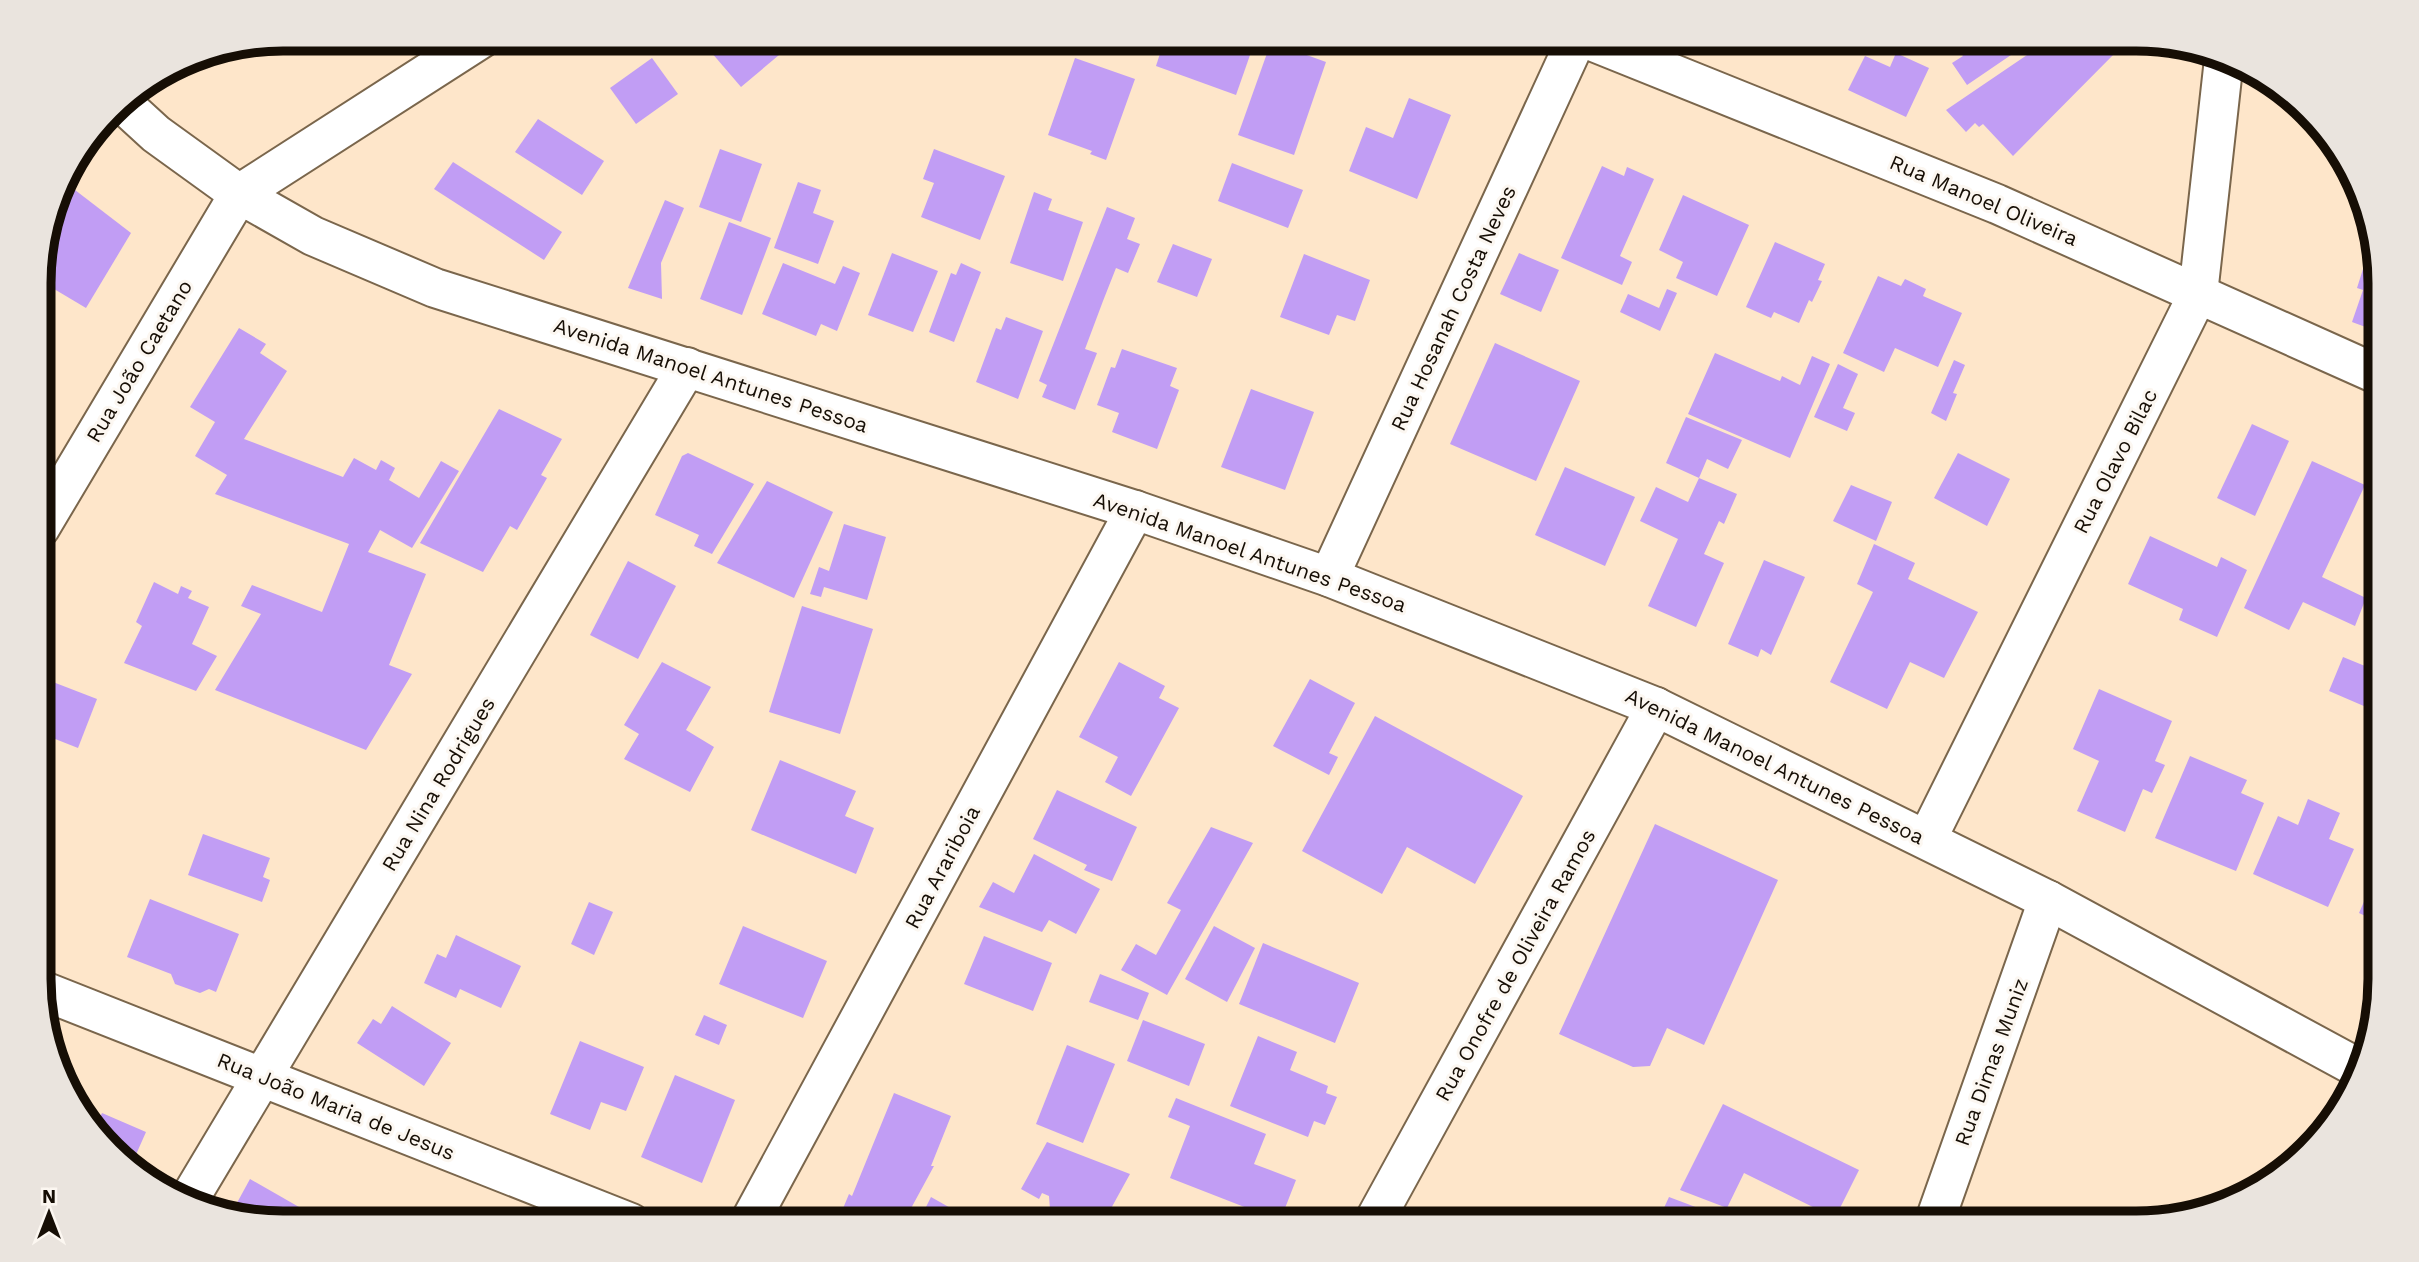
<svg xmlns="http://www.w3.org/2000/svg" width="2419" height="1262" font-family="'Work Sans',sans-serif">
<rect width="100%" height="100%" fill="#fee6ca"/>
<g fill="#c19df4">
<path d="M699,38H786L791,45L741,87Z"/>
<path d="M1165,38H1256L1236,95L1156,66Z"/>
<path d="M1951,38H2044L2036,44L2033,40L1967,85L1952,63L1963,56Z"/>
<path d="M2052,38H2111L2120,48L2013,156L1983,124L1979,127L1975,123L1966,132L1946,110Z"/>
<path d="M1271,42L1326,62L1294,155L1238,135Z"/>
<path d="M1896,53L1929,68L1906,117L1848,90L1865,56L1890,67Z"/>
<path d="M652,58L678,94L636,124L610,88Z"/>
<path d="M1075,58L1135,79L1106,160L1090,154L1092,151L1048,135Z"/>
<path d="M1409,98L1451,115L1417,199L1349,171L1366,127L1393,138Z"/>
<path d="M538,119L604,161L582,195L515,152Z"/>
<path d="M720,149L762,164L741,222L699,207Z"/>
<path d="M934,149L1005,176L980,240L921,217L934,183L923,179Z"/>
<path d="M453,162L562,232L544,260L434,189Z"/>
<path d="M1232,163L1303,190L1288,228L1218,201Z"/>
<path d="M1602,166L1624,176L1627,167L1654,179L1620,256L1632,262L1622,285L1561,258Z"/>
<path d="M62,180L131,233L86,308L39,280V266Z"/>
<path d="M798,182L821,190L813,213L834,221L818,264L774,248Z"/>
<path d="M1034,192L1052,199L1048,210L1083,222L1063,281L1010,263Z"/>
<path d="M1683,195L1749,225L1717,296L1676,278L1683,262L1659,250Z"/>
<path d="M665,200L684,208L661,263L662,299L628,288Z"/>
<path d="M1107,207L1135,218L1127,239L1140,244L1128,273L1116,268L1103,301L1085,349L1097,353L1075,410L1042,397L1047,385L1039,381Z"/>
<path d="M729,222L771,238L742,315L700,299Z"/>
<path d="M1775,242L1825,264L1818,280L1822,281L1812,302L1809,300L1799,323L1774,312L1771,318L1746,307Z"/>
<path d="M1173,244L1212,259L1197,297L1157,282Z"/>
<path d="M2378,250V251L2379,332L2352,322L2363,290L2357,288L2363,269L2370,272Z"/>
<path d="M892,253L938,271L913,332L868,315Z"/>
<path d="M1519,253L1559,270L1541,312L1500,294Z"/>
<path d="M1304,254L1370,280L1355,321L1337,315L1329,335L1280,317Z"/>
<path d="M783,263L835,284L843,266L860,273L837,331L821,324L816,336L762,314Z"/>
<path d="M961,263L981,272L954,342L929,332L951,273L956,275Z"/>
<path d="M1878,276L1901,286L1905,279L1926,289L1923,296L1962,313L1938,367L1895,348L1884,372L1843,353Z"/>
<path d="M1667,289L1677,293L1660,331L1620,312L1628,294L1659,308Z"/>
<path d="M1006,317L1043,331L1018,399L976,382L996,328L1001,330Z"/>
<path d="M239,328L266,344L260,353L287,371L244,439L343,477L354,458L376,470L381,460L395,468L389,480L419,498L441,461L459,471L412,548L380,530L368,552L426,574L389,665L412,674L366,750L215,690L261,614L241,606L252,585L322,612L349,544L215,494L227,475L195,456L215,422L190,407Z"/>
<path d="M1495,343L1580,381L1536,481L1450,444Z"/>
<path d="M1122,349L1177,368L1170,386L1179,390L1157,449L1112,432L1119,413L1097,405L1111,367L1115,368Z"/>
<path d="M1715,353L1780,381L1782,376L1800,385L1812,356L1830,364L1790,458L1688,414Z"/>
<path d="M1954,360L1965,365L1953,393L1957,394L1946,421L1931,413Z"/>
<path d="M1838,364L1858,374L1843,408L1855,413L1847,431L1814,417Z"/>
<path d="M1251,389L1314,412L1285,490L1221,467Z"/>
<path d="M499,409L562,439L541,475L547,478L517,530L510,526L483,572L420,543Z"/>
<path d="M1686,417L1742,440L1728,469L1707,459L1699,478L1666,463Z"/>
<path d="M2252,424L2289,441L2255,516L2217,498Z"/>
<path d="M688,453L754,484L712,554L694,546L699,535L655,515L682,456Z"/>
<path d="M1958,453L2010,479L1987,526L1934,498Z"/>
<path d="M2312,461L2365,485L2322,577L2366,598L2355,626L2303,602L2289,630L2244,608Z"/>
<path d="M1565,467L1635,497L1605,566L1535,535Z"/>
<path d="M1699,478L1737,494L1724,524L1719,521L1704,554L1724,563L1696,627L1648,606L1678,539L1640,521L1656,487L1688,502Z"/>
<path d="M767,481L833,512L794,598L717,563Z"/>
<path d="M1851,485L1892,502L1876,541L1833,521Z"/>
<path d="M844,524L886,537L867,600L824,587L821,597L810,594L819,567L829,571Z"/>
<path d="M2150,536L2217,567L2221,557L2247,570L2217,637L2179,620L2183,609L2128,584Z"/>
<path d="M1874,544L1915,563L1908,579L1978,612L1944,678L1910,662L1887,709L1830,682L1873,592L1857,584Z"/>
<path d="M1764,560L1805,577L1771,655L1761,649L1758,657L1728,644Z"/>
<path d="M628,561L676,586L638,659L590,635Z"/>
<path d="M154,582L178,594L181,586L192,591L188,598L209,607L192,644L217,656L196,691L124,663L142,626L136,622Z"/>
<path d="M802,606L873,629L840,734L769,712Z"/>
<path d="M2343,657L2365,666L2367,662L2380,668V713L2329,691Z"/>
<path d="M662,662L711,687L686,730L714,747L690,792L624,759L639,734L624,725Z"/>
<path d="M1119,662L1165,686L1159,698L1179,708L1131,796L1105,782L1118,757L1079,737Z"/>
<path d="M40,677L97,699L78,748L40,733Z"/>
<path d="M1310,679L1355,703L1329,753L1338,757L1329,775L1273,746Z"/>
<path d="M2099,689L2172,721L2155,761L2165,765L2152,793L2143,789L2125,832L2077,811L2099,761L2073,749Z"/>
<path d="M1375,716L1523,796L1475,884L1407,847L1382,894L1302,851Z"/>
<path d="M2190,756L2247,780L2241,793L2264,803L2236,871L2155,838Z"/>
<path d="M780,760L856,791L845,816L874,828L856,874L751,830Z"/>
<path d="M2380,763V798L2367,793Z"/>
<path d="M1057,790L1137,827L1112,881L1084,870L1087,865L1033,839Z"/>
<path d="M2308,799L2340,813L2329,839L2354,849L2328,907L2253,874L2278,816L2298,825Z"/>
<path d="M1655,824L1778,880L1704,1045L1667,1028L1650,1066L1633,1067L1559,1034Z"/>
<path d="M1211,827L1253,843L1167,995L1121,970L1136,944L1156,955L1181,910L1167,903Z"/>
<path d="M203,834L270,858L263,877L270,880L262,902L188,875Z"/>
<path d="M1034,854L1100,889L1076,934L1049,920L1042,932L979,907L993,882L1014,893Z"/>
<path d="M2380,865V923L2359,913Z"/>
<path d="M150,899L239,934L216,992L209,989L200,993L175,984L171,974L127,957Z"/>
<path d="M589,902L613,912L594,955L571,944Z"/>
<path d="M743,926L827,961L803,1018L719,984Z"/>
<path d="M1214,926L1255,948L1227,1002L1185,979Z"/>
<path d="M456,935L521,966L501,1008L460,989L456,998L424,983L437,954L446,958Z"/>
<path d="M984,936L1052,963L1033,1011L964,984Z"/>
<path d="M1263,943L1359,983L1335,1043L1239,1004Z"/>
<path d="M1100,974L1149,993L1138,1020L1089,1002Z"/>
<path d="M392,1006L451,1043L424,1086L357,1043L373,1019L381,1024Z"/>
<path d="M704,1015L727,1025L719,1045L695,1035Z"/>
<path d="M1143,1020L1205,1044L1189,1086L1127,1061Z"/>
<path d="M1258,1036L1297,1052L1290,1070L1328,1086L1326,1093L1337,1097L1325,1125L1314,1121L1308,1137L1230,1106Z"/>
<path d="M580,1041L644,1067L626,1111L601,1102L590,1130L550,1114Z"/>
<path d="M1067,1045L1115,1064L1083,1143L1036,1124Z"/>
<path d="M675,1075L735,1100L702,1183L641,1157Z"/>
<path d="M894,1093L951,1116L931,1166H934L903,1223H837L849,1194L852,1196Z"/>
<path d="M1176,1098L1266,1134L1254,1164L1296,1180L1280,1221L1170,1178L1190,1126L1168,1117Z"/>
<path d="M1723,1104L1859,1170L1835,1218L1744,1173L1727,1208L1680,1190Z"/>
<path d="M102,1113L146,1132L134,1159L139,1161L137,1166L95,1128Z"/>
<path d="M1047,1142L1130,1174L1103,1223L1084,1215V1223H1051L1049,1196L1042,1193L1039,1199L1021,1189Z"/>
<path d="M250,1179L313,1215L308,1223H283L232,1212Z"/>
<path d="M931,1197L977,1223H918Z"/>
<path d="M1669,1197L1730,1220L1729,1223H1657Z"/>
<path d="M386,1211L410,1221L409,1223H381Z"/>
</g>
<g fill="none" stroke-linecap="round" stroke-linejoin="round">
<defs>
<g id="street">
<path d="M1584,38L1997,204L2379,375"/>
<path d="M40,528L239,194L482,38"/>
<path d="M1329,577L1577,38"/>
<path d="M1927,839L2198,294L2224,59"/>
<path d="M41,990L631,1223"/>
<path d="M188,1201L687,367"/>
<path d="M749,1223L1135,510"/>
<path d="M1373,1223L1656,707"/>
<path d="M1934,1223L2048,900"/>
</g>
<path id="primary" d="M120,101L156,134L239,194L313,236L435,288L1135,510L1329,577L1656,707L2048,900L2360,1069"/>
</defs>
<use href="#street" stroke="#7a664c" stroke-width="42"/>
<use href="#primary" stroke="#7a664c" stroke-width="42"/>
<use href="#street" stroke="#fff" stroke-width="38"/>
<use href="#primary" stroke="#fff" stroke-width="38"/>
</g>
<g text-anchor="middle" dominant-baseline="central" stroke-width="6" stroke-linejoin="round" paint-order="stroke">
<g font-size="21" fill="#160e05" stroke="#fcf7f1">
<text transform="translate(1984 200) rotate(23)">Rua Manoel Oliveira</text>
<text transform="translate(1453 308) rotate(-65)">Rua Hosanah Costa Neves</text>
<text transform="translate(139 361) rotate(-59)">Rua João Caetano</text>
<text transform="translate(711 375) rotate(18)">Avenida Manoel Antunes Pessoa</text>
<text transform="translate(2115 461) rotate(-63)">Rua Olavo Bilac</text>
<text transform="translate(1250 552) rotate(19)">Avenida Manoel Antunes Pessoa</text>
<text transform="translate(1775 766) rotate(26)">Avenida Manoel Antunes Pessoa</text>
<text transform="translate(438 784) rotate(-59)">Rua Nina Rodrigues</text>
<text transform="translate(942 867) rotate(-62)">Rua Arariboia</text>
<text transform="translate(1515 965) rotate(-61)">Rua Onofre de Oliveira Ramos</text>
<text transform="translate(1991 1062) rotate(-70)">Rua Dimas Muniz</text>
<text transform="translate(336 1106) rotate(22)">Rua João Maria de Jesus</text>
</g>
</g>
<path d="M0 0H2419V1262H0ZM283 51H2136A232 232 0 0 1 2368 283V979A232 232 0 0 1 2136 1211H283A232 232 0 0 1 51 979V283A232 232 0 0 1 283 51Z" fill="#eae4de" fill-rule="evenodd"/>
<path fill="none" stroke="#160e05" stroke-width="9" d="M283 51H2136A232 232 0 0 1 2368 283V979A232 232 0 0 1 2136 1211H283A232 232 0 0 1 51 979V283A232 232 0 0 1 283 51Z"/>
<g transform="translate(49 1213)" stroke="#fcf7f1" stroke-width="5" paint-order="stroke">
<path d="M0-5L12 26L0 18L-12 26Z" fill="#160e05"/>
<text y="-10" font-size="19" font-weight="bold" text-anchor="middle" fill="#160e05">N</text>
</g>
</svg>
